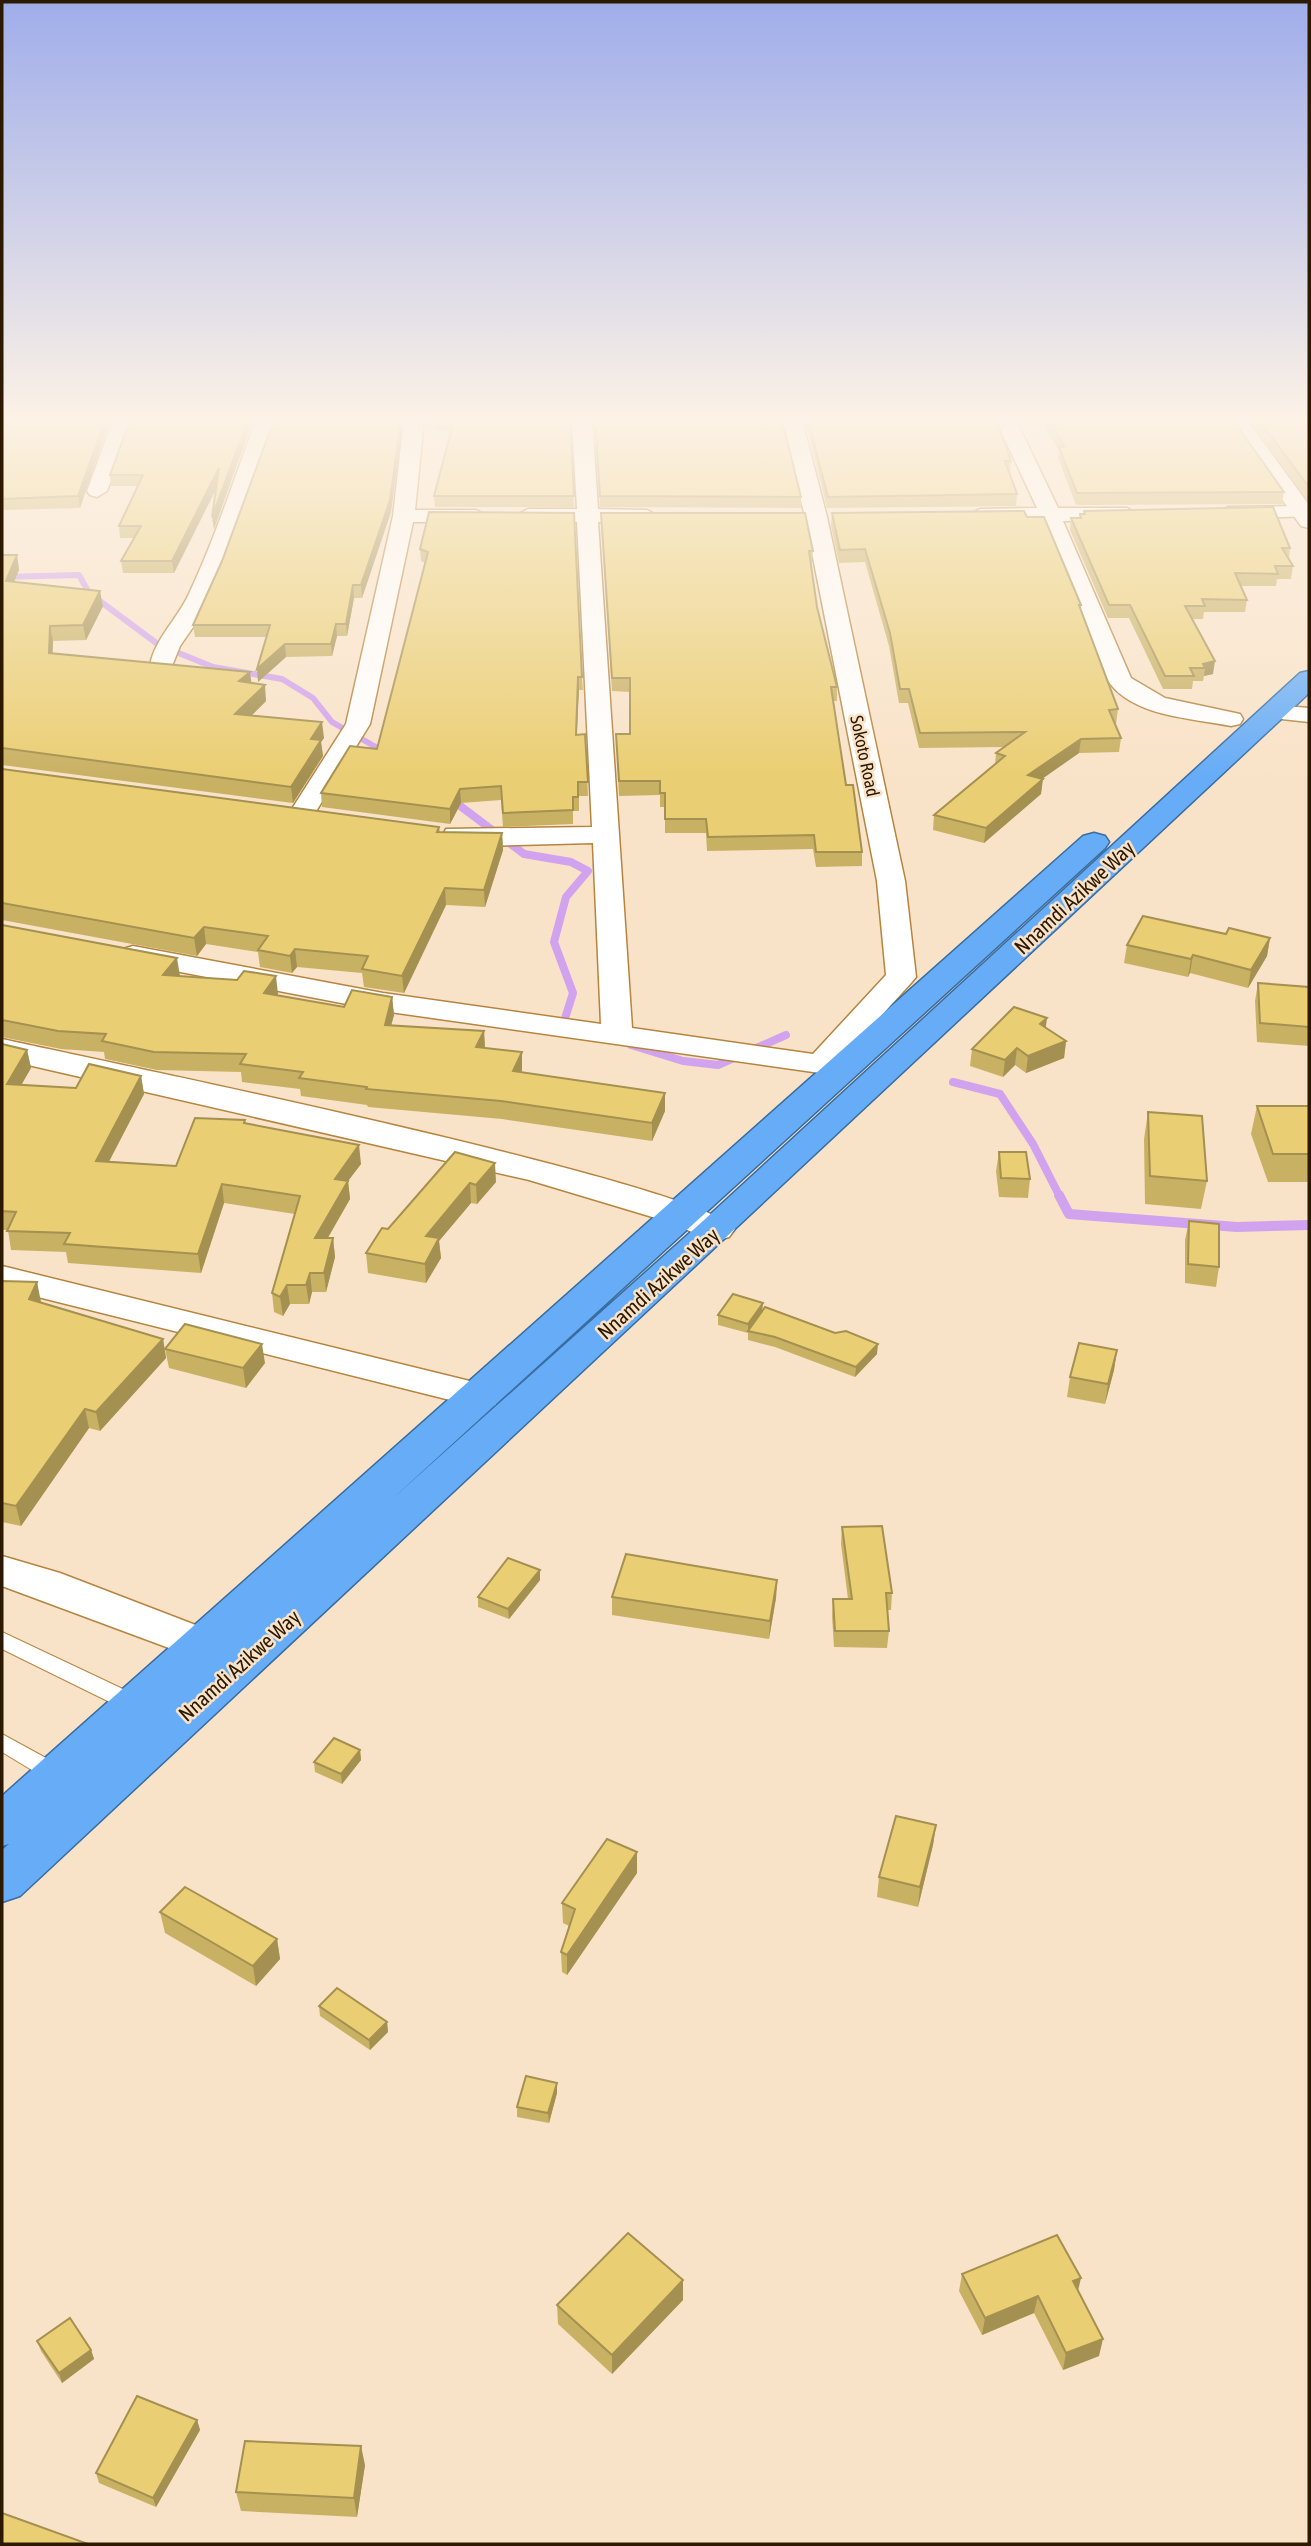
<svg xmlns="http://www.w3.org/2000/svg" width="1311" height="2546" font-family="'Asap Condensed',sans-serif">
<rect width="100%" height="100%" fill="#f9e3c8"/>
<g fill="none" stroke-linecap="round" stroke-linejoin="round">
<path stroke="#d1a2ed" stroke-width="6" d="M2,577L79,575L89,593L159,645L213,667L282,679L313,698L332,722L388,754"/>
<g stroke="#d1a2ed" stroke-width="8">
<path d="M451,799L524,854L571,862L588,871L566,897L554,942L573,993L562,1028"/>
<path d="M631,1045L683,1061L718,1065L786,1035"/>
<path d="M953,1082L1000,1094L1033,1144L1060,1197"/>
</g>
<path stroke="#d1a2ed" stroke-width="10" d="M1059,1195L1069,1214L1237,1227L1309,1225"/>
<defs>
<g id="service">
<path d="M2,1632L144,1699L147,1705L144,1711L136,1713L128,1711L2,1649Z"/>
<path d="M2,1734L66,1769L69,1775L66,1781L58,1784L50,1781L2,1752Z"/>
</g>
<g id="minor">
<path d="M113,420H133L107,491L97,497L90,495L87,491Z"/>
<path d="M256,420H276L221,572L198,620L180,646L170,671H154L150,666C154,640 177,619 188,596C215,539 234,479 256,420Z"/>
<path d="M404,420H424L415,510H476L487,516L476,522H413L370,724L310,821H292L288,815L346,724L393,516Z"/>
<path d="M572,420H592L598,509L647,510L658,516L647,522H598L632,1028L813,1054L886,975L877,881L805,517L782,420H802L827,517L905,881L916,977L911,983L831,1071L820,1073L383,1011L123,961L118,955L123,949L133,946L383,993L601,1024L593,843L479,846L446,841L443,835L446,829L592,827L577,522L528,521L517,515L528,509H577Z"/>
<path d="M996,420H1016L1058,508H1127L1138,514L1127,520L1063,521L1131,678L1165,698L1240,714L1243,719L1240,724L1231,726C1192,718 1133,717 1108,681L1042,521L973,519L969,515L980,509L1037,508Z"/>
<path d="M1302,506L1309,508V516L1228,519L1218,513L1228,507Z"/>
<path d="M1273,705L1309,708V722L1264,717L1261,712L1264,707Z"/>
<path d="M2,1266L482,1384L495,1387L501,1396L495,1405L482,1408L2,1288Z"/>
<path d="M2,1556L60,1573L219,1634L225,1645L219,1656L204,1661L2,1586Z"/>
</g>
<g id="tertiary">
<path d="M1225,420H1247L1309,505V528L1301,526Z"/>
<path d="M2,1039C96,1060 705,1184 735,1229L729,1237L716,1241L703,1237L669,1222L529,1180L2,1059Z"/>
</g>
<path id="trunk" d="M1309,671V693L20,1896L2,1902V1850L9,1844L2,1846V1796L1083,836L1094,833L1105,836L1109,842L1105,848L391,1500L703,1221L1300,673Z"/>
</defs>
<use href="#service" stroke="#b7843e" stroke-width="2"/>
<use href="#minor" stroke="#b7843e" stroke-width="3"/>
<use href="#tertiary" stroke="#b7843e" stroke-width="3"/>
<use href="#trunk" stroke="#396c9f" stroke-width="3"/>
<use href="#service" fill="#fff" fill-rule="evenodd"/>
<use href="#minor" fill="#fff" fill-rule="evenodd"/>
<use href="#tertiary" fill="#fff" fill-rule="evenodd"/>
<use href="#trunk" fill="#66acf7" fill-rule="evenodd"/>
</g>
<g fill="#c9b163">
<path d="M2,420H110L80,508L2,510Z"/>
<path d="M253,420L214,529L212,517L217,487L174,573H123L121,561L134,538H120L119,526L138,486H111L110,475Z"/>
<path d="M425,420H570L574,507H435L434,496L451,434L426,426Z"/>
<path d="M595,420H782L801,497V508L600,507Z"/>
<path d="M805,420H996L1011,461L1010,473H1009L1017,494L1016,506L827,508Z"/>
<path d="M1041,420H1233L1284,492L1282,504L1076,505L1058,458L1059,451Z"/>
<path d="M1249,420H1309V502Z"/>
<path d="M1084,511L1290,548L1289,559L1293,566L1291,579H1277L1276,586H1241L1247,600L1245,612H1204L1203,619H1192L1213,674L1204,676L1203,681H1193L1192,689H1163L1129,618H1108L1070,530L1071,518H1079L1080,514H1084Z"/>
<path d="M391,512L362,598H354L347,636H337L332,656L286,657L258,682L266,637H195L193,625L222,561Z"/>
<path d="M429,512L582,677L583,690H579L576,734H585L588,796H579V811H573V824L503,827L501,800L461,803L450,824L322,807L321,793L377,749L425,563L421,561L420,549Z"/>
<path d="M601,513L813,551L812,563H811L817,607L837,687V701H833L846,785L862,852V866L816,867L813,849L707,851L706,833H665V807H660V795L619,796L616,734H630V692L612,691Z"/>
<path d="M832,513L1027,517L1081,605V610L1118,709L1116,724H1115L1121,738L1119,752L1079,753L1042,779L1041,794L984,843L933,830L934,815L995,765L996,753L1004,747L919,748L908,703H899L889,646L865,562L839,563L831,526Z"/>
<path d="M2,555H17L19,570L14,582L103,606L86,640L53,641L52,653L251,683L266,701L251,716L324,738L321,742L323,756L293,803L2,765Z"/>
<path d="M2,769L439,827L440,832L502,833L503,850L485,907L446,905L404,993L364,987L362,973L297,967L292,973L260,967L258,952L206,944L197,956L2,920Z"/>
<path d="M2,925L180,976L278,994L277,995L344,1007L392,997L394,1015L391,1026L484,1031L485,1048L522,1070L521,1072L665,1111L652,1141L502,1119L368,1107L367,1105L301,1096L300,1089L242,1082L241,1072L157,1070L105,1059L104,1052L61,1049L2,1037Z"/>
<path d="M1226,934L1270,938L1267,956L1248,988L1190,973L1188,977L1124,963L1127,945Z"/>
<path d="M1258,983L1309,987V1046L1257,1042L1255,1001Z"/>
<path d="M1045,1028L1066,1041L1064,1058L1026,1073L1015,1065L1003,1077L970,1066L972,1049Z"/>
<path d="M2,1044L27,1050L31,1068L21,1085L76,1088L141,1076L144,1094L109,1161L176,1166L245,1123L361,1164L348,1181L350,1199L328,1238H333L335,1257L326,1292H312L309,1304H290L283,1316L274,1312L272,1293L295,1214L224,1203L201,1273L68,1263L66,1252L11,1250L8,1230H2Z"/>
<path d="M1257,1106H1309V1182H1268L1251,1134Z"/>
<path d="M1148,1112L1207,1181L1201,1209L1145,1204L1144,1139Z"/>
<path d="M455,1152L496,1182L477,1204L471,1203L439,1241L441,1258L426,1283L368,1273L366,1253Z"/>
<path d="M999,1152L1030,1179L1028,1198L999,1197L996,1171Z"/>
<path d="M1189,1221L1219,1267L1216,1287L1185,1283V1240Z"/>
<path d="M2,1281L37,1282L40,1302L163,1339L166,1358L100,1431L89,1428L21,1526L2,1522Z"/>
<path d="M762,1311L877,1354L855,1377L775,1347L748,1340V1333L718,1325V1315Z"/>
<path d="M165,1349L265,1363L246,1388L169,1368Z"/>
<path d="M1117,1350L1114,1370L1105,1404L1067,1397L1070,1377Z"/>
<path d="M842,1527L892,1593L891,1610H887L889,1631L887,1648L834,1647L832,1616L833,1599H848L841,1544Z"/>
<path d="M540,1570V1580L509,1619L478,1607V1597Z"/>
<path d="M777,1580L776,1598L769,1639L612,1615V1597Z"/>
<path d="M360,1750L361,1760L342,1784L315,1772L314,1762Z"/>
<path d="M936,1825L933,1845L918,1907L877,1897L879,1877Z"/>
<path d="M637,1873L567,1975L562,1972L561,1952L569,1926L563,1923L562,1903Z"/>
<path d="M160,1912L277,1939L280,1959L256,1986L165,1933Z"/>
<path d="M319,2006L387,2022L388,2032L370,2050L320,2016Z"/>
<path d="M557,2083V2093L549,2123L517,2117V2107Z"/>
<path d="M962,2274L1078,2290L1099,2356L1063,2370L1034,2313L982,2335L959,2291Z"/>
<path d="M683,2300L612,2374L558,2324L557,2305Z"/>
<path d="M37,2341L91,2350L94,2359L62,2383L41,2351Z"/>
<path d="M197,2420L200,2430L156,2507L99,2483L96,2473Z"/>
<path d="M365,2465L357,2517L241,2511L236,2492Z"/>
</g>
<g fill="#a49050">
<path d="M105,420H110L80,508L78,496Z"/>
<path d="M248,420H253L214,529L212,517Z"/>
<path d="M401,420H404L391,512L362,598L361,585Z"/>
<path d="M219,468L221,479L174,573L172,561Z"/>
<path d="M17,555L19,570L8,596L6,581Z"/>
<path d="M353,585L354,598L347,636L346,624Z"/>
<path d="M100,591L103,606L86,640L83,625Z"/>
<path d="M336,624L337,636L332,656L331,644Z"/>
<path d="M50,626L53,641L52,669L49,653Z"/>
<path d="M285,644L286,657L258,682L257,669Z"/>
<path d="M1215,661L1213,674L1204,676L1205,668L1203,664Z"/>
<path d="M250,672L252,688L239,681Z"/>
<path d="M578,677L579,690L576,748V735Z"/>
<path d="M265,685L266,701L237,730L235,714Z"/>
<path d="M322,722L324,738L321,742L323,756L293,803L291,787L311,739Z"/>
<path d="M1081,739L1079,753L1026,790L1028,775Z"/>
<path d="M1043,779L1041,794L984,843L986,828Z"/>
<path d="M460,789L461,803L450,824V809Z"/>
<path d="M502,833L503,850L485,907L484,890Z"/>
<path d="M445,888L446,905L404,993L402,976Z"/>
<path d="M204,927L206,944L197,956L194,938Z"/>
<path d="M1270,938L1267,956L1248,988L1251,970Z"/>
<path d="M295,949L297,967L292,973L290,956Z"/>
<path d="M1193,955L1190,973L1188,977L1191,959Z"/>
<path d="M177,958L180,976L163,975Z"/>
<path d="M276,976L278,994L266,1010L264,993Z"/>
<path d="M392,997L394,1015L386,1043L385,1025Z"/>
<path d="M1047,1018L1045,1034L1040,1024Z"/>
<path d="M484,1031L485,1049L476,1047Z"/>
<path d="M1066,1041L1064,1058L1026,1073L1028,1056Z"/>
<path d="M1017,1048L1015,1065L1003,1077L1005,1060Z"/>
<path d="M27,1050L31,1068L11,1103L7,1084Z"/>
<path d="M522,1052V1070L514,1089L513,1071Z"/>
<path d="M141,1076L144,1094L100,1179L96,1161Z"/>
<path d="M665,1093V1111L652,1141V1123Z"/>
<path d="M359,1145L361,1164L348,1181L350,1199L317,1256L315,1238L335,1179Z"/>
<path d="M495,1163L496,1182L477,1204L476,1185Z"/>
<path d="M470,1183L471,1203L439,1241L441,1258L426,1283L425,1264L426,1236Z"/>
<path d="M222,1184L224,1203L201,1273L198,1254Z"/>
<path d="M333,1238L335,1257L326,1292L324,1273Z"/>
<path d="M310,1273L312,1292L309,1304L306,1285Z"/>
<path d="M37,1282L41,1302L33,1318L29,1299Z"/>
<path d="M287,1285L290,1304L283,1316L280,1297Z"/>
<path d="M763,1303L762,1313L748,1331V1334V1324Z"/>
<path d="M163,1339L166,1358L100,1431L96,1412Z"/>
<path d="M262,1344L265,1363L246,1388L243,1368Z"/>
<path d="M878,1344L877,1354L855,1377L856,1367Z"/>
<path d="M1117,1350L1114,1370L1105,1404L1108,1384Z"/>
<path d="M85,1409L89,1428L21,1526L16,1506Z"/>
<path d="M540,1570V1580L509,1619L508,1609Z"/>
<path d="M777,1580L776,1598L769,1639L770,1621Z"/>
<path d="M360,1750L361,1760L342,1784L341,1774Z"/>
<path d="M936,1825L933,1845L918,1907L920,1887Z"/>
<path d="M637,1852V1873L567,1975V1955Z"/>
<path d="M277,1939L280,1959L256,1986L253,1966Z"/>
<path d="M387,2022L388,2032L370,2050L369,2040Z"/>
<path d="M557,2083V2093L549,2123L548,2113Z"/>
<path d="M1081,2278L1077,2295L1073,2281Z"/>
<path d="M683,2280V2300L612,2374V2355Z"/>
<path d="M1038,2296L1034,2313L982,2335L985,2318Z"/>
<path d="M1103,2339L1099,2356L1063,2370L1066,2353Z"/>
<path d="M91,2350L94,2359L62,2383L59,2373Z"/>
<path d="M197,2420L200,2430L156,2507L153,2498Z"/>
<path d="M361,2446L365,2465L357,2517L354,2498Z"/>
</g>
<g fill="#eace73" stroke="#a49050" stroke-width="2">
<path d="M2,420H105L78,496L2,499Z"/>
<path d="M130,420H248L212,517L219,468L172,561H121L141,526H119L143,475H110Z"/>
<path d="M274,420H401L390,500L361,585H353L346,624H336L331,644H285L257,669L270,625H193L222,561Z"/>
<path d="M442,420H570L574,496H434L453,424Z"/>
<path d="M595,420H782L801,497L600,496Z"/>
<path d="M808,420H996L1011,461H1005L1017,494L828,497Z"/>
<path d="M1049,420H1233L1284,492L1077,493L1059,447L1064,446Z"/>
<path d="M1259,420H1309V487Z"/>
<path d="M1273,507L1290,548H1282L1293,566H1275L1278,574L1235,573L1247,600L1202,599L1205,606H1185L1215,661L1203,664L1205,668H1190L1194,676H1165L1130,605H1109L1071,518H1081L1080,514H1085L1084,511Z"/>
<path d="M1024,511L1027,517H1044L1081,605H1079L1118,709L1109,710L1121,738L1081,739L1028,775L1043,779L986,828L934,815L1005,756L996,753L1025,732L920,733L909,689H900L890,633L865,549L840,550L832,513Z"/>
<path d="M429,512L574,513L582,677H578L576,735L585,734L588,782H578V797H573V810L503,813L501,786L460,789L450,809L321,793L350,746L377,749L428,552L420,549Z"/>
<path d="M601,513H805L813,551H809L817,607L837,687H831L846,785H853L862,852H816L814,835L708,837L706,819H665V793H660V781H619L616,734H630V678H612Z"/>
<path d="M2,555H17L6,581L100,591L83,625L50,626L49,653L250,672L239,681L265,685L235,714L322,722L311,739L321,740L291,787L2,748Z"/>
<path d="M2,769L439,827L437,832L502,833L484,890L445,888L402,976L362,969L368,956L295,949L290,956L258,950L268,936L204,927L194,938L2,903Z"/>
<path d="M1143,916L1226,934L1229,928L1270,938L1251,970L1193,955L1191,959L1127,945Z"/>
<path d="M2,925L177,958L163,975L237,980L244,971L276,976L264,993L344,1007L352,990L392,997L385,1025L484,1031L476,1047L522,1052L513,1071L665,1093L652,1123L501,1101L366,1089L367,1087L299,1078L303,1072L240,1064L246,1054L154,1052L102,1041L106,1034L58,1031L2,1020Z"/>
<path d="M1258,983L1309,987V1027L1260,1023Z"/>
<path d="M1014,1007L1047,1018L1040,1024L1066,1041L1028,1056L1017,1048L1005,1060L972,1049Z"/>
<path d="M2,1044L27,1050L7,1084L76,1088L89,1064L141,1076L96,1161L176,1166L195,1118L245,1120L244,1123L359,1145L335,1179L348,1181L315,1238H333L324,1273H310L306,1285H287L280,1297L272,1293L300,1196L222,1184L198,1254L64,1244L70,1233L7,1231L16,1212L2,1211Z"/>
<path d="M1257,1106H1309V1154H1273Z"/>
<path d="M1148,1112L1202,1116L1207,1181L1150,1176Z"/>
<path d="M455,1152L495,1163L476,1185L470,1183L426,1236L439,1238L425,1264L366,1253L382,1228L388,1229Z"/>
<path d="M999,1152H1026L1030,1179L1001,1178Z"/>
<path d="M1189,1221L1219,1224V1267L1188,1264Z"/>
<path d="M2,1281L37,1282L29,1299L163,1339L96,1412L85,1409L16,1506L2,1503Z"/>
<path d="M733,1294L763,1303L748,1324L718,1315Z"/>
<path d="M765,1307L835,1333L846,1331L878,1344L856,1367L775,1337L748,1331Z"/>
<path d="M185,1324L262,1344L243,1368L165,1349Z"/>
<path d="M1079,1343L1117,1350L1108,1384L1070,1377Z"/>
<path d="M882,1526L892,1593H886L889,1631H835L833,1599H852L842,1527Z"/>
<path d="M626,1554L777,1580L770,1621L612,1597Z"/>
<path d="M508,1558L540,1570L508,1609L478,1597Z"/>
<path d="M334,1738L360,1750L341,1774L314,1762Z"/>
<path d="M896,1816L936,1825L920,1887L879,1877Z"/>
<path d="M607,1839L637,1852L567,1955L561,1952L575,1909L562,1903Z"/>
<path d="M185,1887L277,1939L253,1966L160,1912Z"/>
<path d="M337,1988L387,2022L369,2040L319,2006Z"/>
<path d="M526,2076L557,2083L548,2113L517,2107Z"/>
<path d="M628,2233L683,2280L612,2355L557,2305Z"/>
<path d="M1057,2235L1081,2278L1073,2281L1103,2339L1066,2353L1038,2296L985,2318L962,2274Z"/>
<path d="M70,2318L91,2350L59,2373L37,2341Z"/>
<path d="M137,2396L197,2420L153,2498L96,2473Z"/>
<path d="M245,2441L361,2446L354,2498L236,2492Z"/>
<path d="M2,2513L88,2544H2Z"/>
</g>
<linearGradient id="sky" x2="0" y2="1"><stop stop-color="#9fadea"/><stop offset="0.54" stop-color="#fcf2e6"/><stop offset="1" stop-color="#fcf2e6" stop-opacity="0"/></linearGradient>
<rect width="1311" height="777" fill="url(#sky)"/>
<g text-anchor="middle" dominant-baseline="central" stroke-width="5" stroke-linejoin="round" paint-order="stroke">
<g font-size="18" fill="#2d1900" stroke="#f9e3c8">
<text transform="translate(865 756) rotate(78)">Sokoto Road</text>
</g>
<g font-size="21" fill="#2d1900" stroke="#f9e3c8">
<text transform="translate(1074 897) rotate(-43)">Nnamdi Azikwe Way</text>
<text transform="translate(658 1283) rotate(-42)">Nnamdi Azikwe Way</text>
<text transform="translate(239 1665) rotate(-42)">Nnamdi Azikwe Way</text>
</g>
</g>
<rect width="1311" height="2546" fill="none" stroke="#2d1900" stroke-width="7"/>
</svg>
